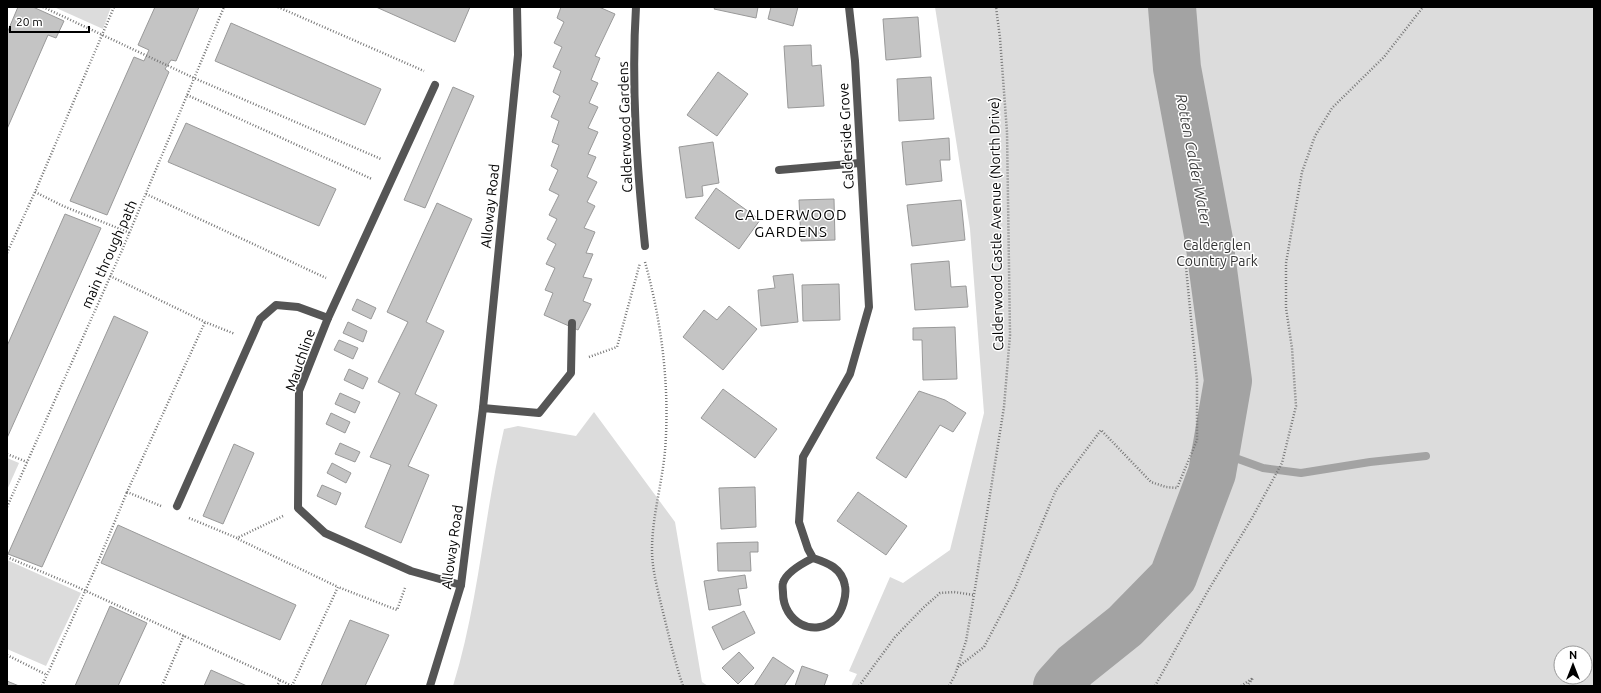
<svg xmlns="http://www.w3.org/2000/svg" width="1601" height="693" font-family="Ubuntu,sans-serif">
<rect width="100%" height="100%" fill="#fff"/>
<g fill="#dcdcdc" fill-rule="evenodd">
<path d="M54,7H111L103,29Z"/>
<path d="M935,7H1594V686H851L857,674L849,671L890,577L903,583L950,550L984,413L970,229ZM1561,653H1585V677H1561Z"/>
<path d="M594,412L675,522L702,682L708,686H453C479,602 484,514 504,429L518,426L576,436Z"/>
<path d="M7,458L19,463L7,490Z"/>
<path d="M7,560L81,593L46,666L7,649Z"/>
</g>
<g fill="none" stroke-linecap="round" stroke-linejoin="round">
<path stroke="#a3a3a3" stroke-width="8" d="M1216,451L1263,468L1301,473L1370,462L1426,456"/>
<path stroke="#a3a3a3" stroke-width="48" d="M1057,686L1075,666L1125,626L1173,577L1212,473L1228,381L1209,240L1177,68L1172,7"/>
</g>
<g fill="#c4c4c4" stroke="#999">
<path d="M18,7H33L64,21L56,38L48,35L7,129V33Z"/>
<path d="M155,7H199L176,61L171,60L165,69L169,72L107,215L70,201L134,57L144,61L149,50L138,45Z"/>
<path d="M376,7H470L455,42Z"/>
<path d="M561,7H599L615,14L595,56L600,58L591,80L598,83L589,103L598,107L588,128L598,132L588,154L596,157L587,177L597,182L587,202L595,206L584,228L595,232L586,253L593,254L583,277L592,279L583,301L591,304L578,330L544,315L553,293L545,290L555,268L546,264L556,244L547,239L557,219L549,215L559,195L549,190L558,170L551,166L559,145L552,142L559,121L551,117L560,96L553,92L561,71L553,67L562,47L554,43L564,22L557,18Z"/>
<path d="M715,7H758L756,18L714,9Z"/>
<path d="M771,7H798L793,26L768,19Z"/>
<path d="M918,17L921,57L886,60L883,19Z"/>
<path d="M231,23L381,89L365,125L215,61Z"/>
<path d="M811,45L812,66L821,65L824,106L788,108L784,46Z"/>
<path d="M718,72L748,94L717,136L687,115Z"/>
<path d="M931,77L934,119L899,121L897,79Z"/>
<path d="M453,87L474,96L425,208L404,200Z"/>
<path d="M186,123L336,189L319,226L168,162Z"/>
<path d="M949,138L950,160H940L942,181L906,185L902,142Z"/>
<path d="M713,142L719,183L702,186L703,196L686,198L679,147Z"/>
<path d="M716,188L760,220L739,249L695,218Z"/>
<path d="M834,199L835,240L801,241L799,200Z"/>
<path d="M961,200L965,240L912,246L907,205Z"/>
<path d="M437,203L472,219L426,322L444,331L415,394L437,405L408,466L429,475L401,543L365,527L391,465L370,457L400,393L378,382L408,322L387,312Z"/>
<path d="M65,214L101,228L7,438V346Z"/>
<path d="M949,261L951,287L966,286L968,307L915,310L911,264Z"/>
<path d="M793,274L798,322L761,326L758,290L775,288L773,276Z"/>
<path d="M839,284L840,320L803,321L802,285Z"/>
<path d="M357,299L376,308L371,319L352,310Z"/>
<path d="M729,306L757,329L723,370L683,337L704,310L717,320Z"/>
<path d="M114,316L148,332L42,567L8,554Z"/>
<path d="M348,322L367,331L363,342L343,333Z"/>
<path d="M955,327L957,379L923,380L922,340H913V328Z"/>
<path d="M339,340L358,348L353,359L334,350Z"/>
<path d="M349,369L368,378L363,389L344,380Z"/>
<path d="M723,389L777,429L755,458L701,418Z"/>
<path d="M919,391L945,400L966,413L953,432L940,425L906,478L876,458Z"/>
<path d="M340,393L360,402L355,413L335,404Z"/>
<path d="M331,413L350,422L345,433L326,424Z"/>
<path d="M340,443L360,452L355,462L335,454Z"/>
<path d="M234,444L254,453L223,524L203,516Z"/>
<path d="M332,463L351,473L346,483L327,473Z"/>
<path d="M322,485L341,493L336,505L317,496Z"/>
<path d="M755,487L756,527L721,529L719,488Z"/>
<path d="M858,492L907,526L886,555L837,521Z"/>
<path d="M118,525L296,605L280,640L101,563Z"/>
<path d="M758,542V552H750L751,571H718L717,543Z"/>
<path d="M745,575L747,588L738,589L741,605L709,610L704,581Z"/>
<path d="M110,606L147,623L118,686H75Z"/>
<path d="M744,611L755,633L723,650L712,627Z"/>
<path d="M350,620L389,635L365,686H321Z"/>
<path d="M739,652L754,668L738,684L722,668Z"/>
<path d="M773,657L794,671L784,686H754Z"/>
<path d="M802,666L828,675L824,686H795Z"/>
<path d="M211,670L247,686H204Z"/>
<path d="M7,681L19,686H7Z"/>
</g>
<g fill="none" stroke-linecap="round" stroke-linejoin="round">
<g stroke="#777" stroke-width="2.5" stroke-dasharray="1 2" stroke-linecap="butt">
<path d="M43,7L194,78L381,159"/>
<path d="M278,7L424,71"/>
<path d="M187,95L372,179"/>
<path d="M35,192L63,206L130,233"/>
<path d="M146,194L326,278"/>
<path d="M7,253L35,192L114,7"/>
<path d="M645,262C662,323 670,388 665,451C662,484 652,517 652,550C652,568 657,587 661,604C668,632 674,659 683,686"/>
<path d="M110,276L205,322L235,334"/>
<path d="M589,357L617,347L640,263"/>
<path d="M7,454L27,462"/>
<path d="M161,506L127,492L205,322"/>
<path d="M7,507L123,248L224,7"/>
<path d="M189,518L237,538L283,516"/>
<path d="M238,539L338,587"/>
<path d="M7,557L73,585L280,680L277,686"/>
<path d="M7,655L47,675"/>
<path d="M958,667L984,647L1015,588L1056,490L1101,430L1151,482L1166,487L1177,488L1197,440V380L1185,257"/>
<path d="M280,680L292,686"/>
<path d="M42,686L96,567L127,492"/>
<path d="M162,686L184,635"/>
<path d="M292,686L338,587L397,610L405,588"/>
<path d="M859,686L895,637L923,608L940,593L954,592L974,595"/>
<path d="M949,686L955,675L966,641L972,607L1004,407L1010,335L1007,132L1000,38L996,7"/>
<path d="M1155,686L1209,589L1252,518L1282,463L1296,406L1292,348L1286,308V263L1302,172L1315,136L1332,108L1384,57L1423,7"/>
<path d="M1241,686L1253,678L1247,686"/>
</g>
<g stroke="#555" stroke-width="8">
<path d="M779,170L860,163"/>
<path d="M177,506L260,319L276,305L298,307L328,318"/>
</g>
<g stroke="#555" stroke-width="8">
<path d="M636,7C631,87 637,167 645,246"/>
<path d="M435,85L328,318L299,391L298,508L325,533L411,571L461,585"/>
<path d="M483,408L518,55L517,7"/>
<path d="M813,558C803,563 786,572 783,583C782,586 783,590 783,593C783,621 814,640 836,618C842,611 847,596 845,586C842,568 828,563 813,558L808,549L799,522L803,457L850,374L869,307L855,61L849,7"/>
<path d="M430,686L461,585L483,408L539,413L571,373L572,323"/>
</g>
</g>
<g text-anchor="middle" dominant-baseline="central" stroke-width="3" stroke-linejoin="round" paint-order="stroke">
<g font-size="14" fill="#000" stroke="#fff">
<text transform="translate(625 127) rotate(-92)">Calderwood Gardens</text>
<text transform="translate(846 136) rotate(-93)">Calderside Grove</text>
<text transform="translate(490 206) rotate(-84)">Alloway Road</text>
<text transform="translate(996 224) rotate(-91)">Calderwood Castle Avenue (North Drive)</text>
<text transform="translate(109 254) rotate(-66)">main through path</text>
<text transform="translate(300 360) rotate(-71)">Mauchline</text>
<text transform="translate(452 547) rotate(-82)">Alloway Road</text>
</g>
<g font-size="14" fill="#333" stroke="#fff">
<text x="1217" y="245">Calderglen<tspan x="1217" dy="16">Country Park</tspan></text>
</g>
<g font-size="15" font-style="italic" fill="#444" stroke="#fff">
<text transform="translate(1194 160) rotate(79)">Rotten Calder Water</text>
</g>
<g font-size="15" letter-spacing="1" fill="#000" stroke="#fff">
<text x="791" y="214">CALDERWOOD<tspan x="791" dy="17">GARDENS</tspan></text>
</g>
</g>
<rect width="1601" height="693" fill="none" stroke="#000000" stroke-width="16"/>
<g transform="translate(1573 665)"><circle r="19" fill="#ffffff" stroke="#999999"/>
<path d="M0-3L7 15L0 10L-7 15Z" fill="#000000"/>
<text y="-6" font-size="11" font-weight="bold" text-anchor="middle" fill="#000000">N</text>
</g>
<path d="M10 26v6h79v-6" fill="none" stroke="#000000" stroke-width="2"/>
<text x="16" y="26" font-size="12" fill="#000000" stroke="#ffffff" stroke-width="3" paint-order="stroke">20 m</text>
</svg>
